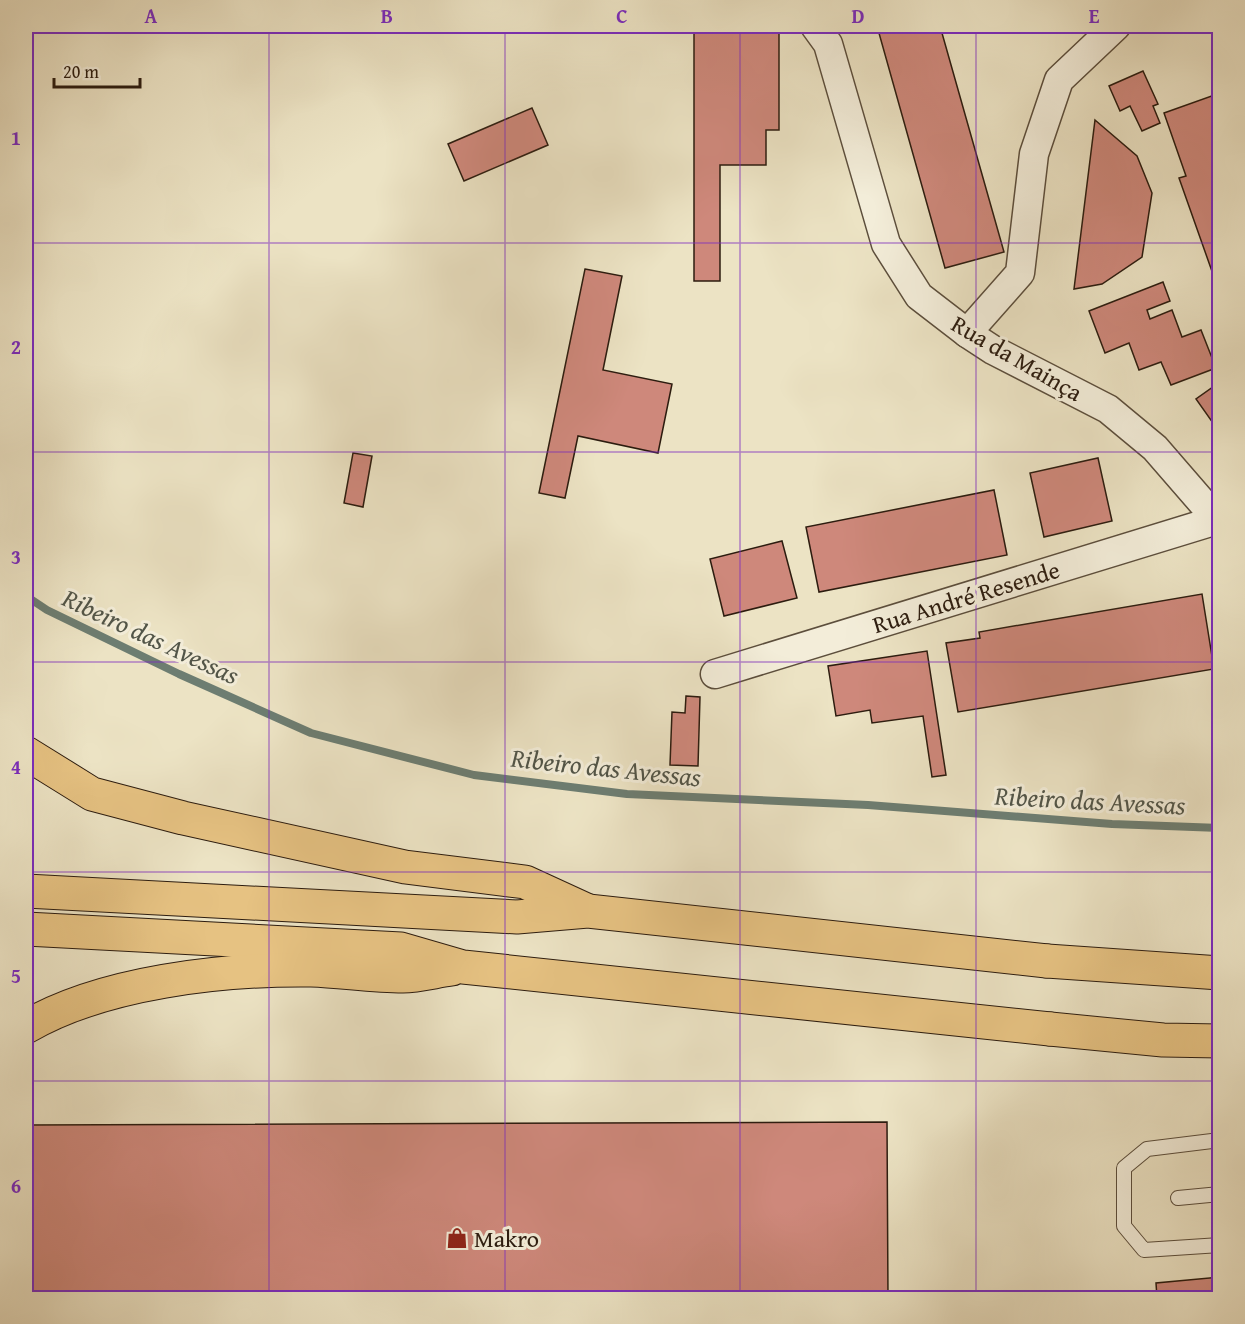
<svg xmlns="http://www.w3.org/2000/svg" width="1245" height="1324" font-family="'Gentium Book Plus',serif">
<rect width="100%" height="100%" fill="#ece3c4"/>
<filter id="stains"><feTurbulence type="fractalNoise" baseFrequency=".00333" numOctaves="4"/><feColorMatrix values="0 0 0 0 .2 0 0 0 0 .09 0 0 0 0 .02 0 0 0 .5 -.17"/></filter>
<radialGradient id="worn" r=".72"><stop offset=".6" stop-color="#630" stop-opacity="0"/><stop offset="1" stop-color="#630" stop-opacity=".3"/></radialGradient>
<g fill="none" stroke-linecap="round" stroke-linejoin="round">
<path stroke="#6d7d71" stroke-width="8" d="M26,596L47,610L179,674L311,733L474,775L627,794L868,805L1112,824L1220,828"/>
</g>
<g fill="#ce887b" stroke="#2c1c0f" stroke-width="1.5">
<path d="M694,26H779V130H766V165H720V281H694Z"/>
<path d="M877,26H887L889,30L905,26H940L1004,252L945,268Z"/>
<path d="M1143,71L1158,104L1153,106L1160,123L1142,131L1130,106L1120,111L1109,86Z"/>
<path d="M1220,93V294L1179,178L1186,176L1164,113Z"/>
<path d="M532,108L548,145L464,181L448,144Z"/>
<path d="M1095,120L1137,156L1152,193L1142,257L1102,284L1074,289Z"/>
<path d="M585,269L622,276L603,370L672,384L658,453L578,436L565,498L539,493Z"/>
<path d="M1163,282L1170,301L1147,310L1150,319L1172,310L1182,337L1201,330L1216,368L1171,385L1161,362L1139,370L1129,343L1105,353L1089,311Z"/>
<path d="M1220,382V433L1196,399Z"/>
<path d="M353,453L372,456L363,507L344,503Z"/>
<path d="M1098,458L1112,521L1044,537L1030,473Z"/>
<path d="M994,490L1007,555L819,592L806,527Z"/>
<path d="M782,541L797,598L724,616L710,559Z"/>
<path d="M1202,594L1214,669L958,712L946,643L980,638L979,632Z"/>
<path d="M927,651L946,775L932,777L923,716L872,723L870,710L836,716L828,666Z"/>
<path d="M686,696L700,697L698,766L670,765L672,712L685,713Z"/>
<path d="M887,1122L888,1298H26V1125Z"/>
<path d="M1220,1277V1298H1157L1156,1283Z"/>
</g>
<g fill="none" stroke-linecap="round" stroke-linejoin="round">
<defs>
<g id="service">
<path d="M1220,1140L1147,1149L1124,1168V1226L1144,1250L1220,1245"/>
<path d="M1178,1198L1220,1194"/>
</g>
<g id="minor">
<path d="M815,26L828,44L886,244L919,296L967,333L993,350L1108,409L1155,448L1220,523"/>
<path d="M967,333L1020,273L1034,154L1059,80L1116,26"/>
<path d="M715,674L1217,520"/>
</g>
<g id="trunk">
<path d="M26,753L92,794L183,818L405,867L525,882L586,910"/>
<path d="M26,891L517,917L588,911L1047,961"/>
<path d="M26,929L401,949L463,967L1050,1029"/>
<path d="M26,1027C103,982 222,969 311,970C341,971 372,976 403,976C419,976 436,971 452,969"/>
</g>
<g id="motorway">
<path d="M1047,961L1220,973"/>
<path d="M1050,1029L1163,1040L1220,1041"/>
</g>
</defs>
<use href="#service" stroke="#5c4e3c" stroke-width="16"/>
<use href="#minor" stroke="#5c4e3c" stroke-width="31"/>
<use href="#trunk" stroke="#2c1c0f" stroke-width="35"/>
<use href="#motorway" stroke="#2c1c0f" stroke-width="35"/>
<use href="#service" stroke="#f3edd9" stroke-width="14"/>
<use href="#minor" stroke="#f3edd9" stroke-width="28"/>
<use href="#trunk" stroke="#e6c282" stroke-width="33"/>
<use href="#motorway" stroke="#e6c282" stroke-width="33"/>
</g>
<path fill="none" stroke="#7b2cbf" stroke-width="1.5" stroke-opacity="0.55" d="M269,26V1298M505,26V1298M740,26V1298M976,26V1298M26,243H1220M26,452H1220M26,662H1220M26,872H1220M26,1081H1220"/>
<defs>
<symbol id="shop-bare" viewBox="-9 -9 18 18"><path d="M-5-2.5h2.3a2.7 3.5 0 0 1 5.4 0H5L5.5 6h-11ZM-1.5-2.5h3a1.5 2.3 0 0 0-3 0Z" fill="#8f2418" stroke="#f3edd9" stroke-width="2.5" paint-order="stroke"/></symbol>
</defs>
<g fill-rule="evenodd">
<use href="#shop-bare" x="442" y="1223" width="30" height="30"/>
</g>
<g text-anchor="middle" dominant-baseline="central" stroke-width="6" stroke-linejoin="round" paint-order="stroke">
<g font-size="24" fill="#2c1c0f" stroke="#f3edd9">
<text transform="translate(1017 358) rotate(30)">Rua da Mainça</text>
<text transform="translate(966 597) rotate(-17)">Rua André Resende</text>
</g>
<g font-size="24" fill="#2c1c0f" stroke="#f3edd9" text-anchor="start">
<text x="474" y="1238">Makro</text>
</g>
<g font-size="26" font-style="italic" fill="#525548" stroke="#f3edd9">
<text transform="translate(151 636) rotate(25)">Ribeiro das Avessas</text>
<text transform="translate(606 767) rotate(6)">Ribeiro das Avessas</text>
<text transform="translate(1090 800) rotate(3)">Ribeiro das Avessas</text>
</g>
</g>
<rect width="1245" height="1324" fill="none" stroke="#ece3c4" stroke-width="66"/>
<path d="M54 78v9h86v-9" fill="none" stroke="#2c1c0f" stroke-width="3"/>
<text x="63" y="78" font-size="18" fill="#2c1c0f" stroke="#f3edd9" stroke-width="4.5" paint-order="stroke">20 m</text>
<rect x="33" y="33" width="1179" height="1258" fill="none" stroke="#7b2cbf" stroke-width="2"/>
<g font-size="20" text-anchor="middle" font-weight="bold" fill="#7b2cbf">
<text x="151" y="23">A</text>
<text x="387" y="23">B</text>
<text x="622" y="23">C</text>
<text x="858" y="23">D</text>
<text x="1094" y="23">E</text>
<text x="16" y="145">1</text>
<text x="16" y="354">2</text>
<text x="16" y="564">3</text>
<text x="16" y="774">4</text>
<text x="16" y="983">5</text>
<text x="16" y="1193">6</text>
</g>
<rect width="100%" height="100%" filter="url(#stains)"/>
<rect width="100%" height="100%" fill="url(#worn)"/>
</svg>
